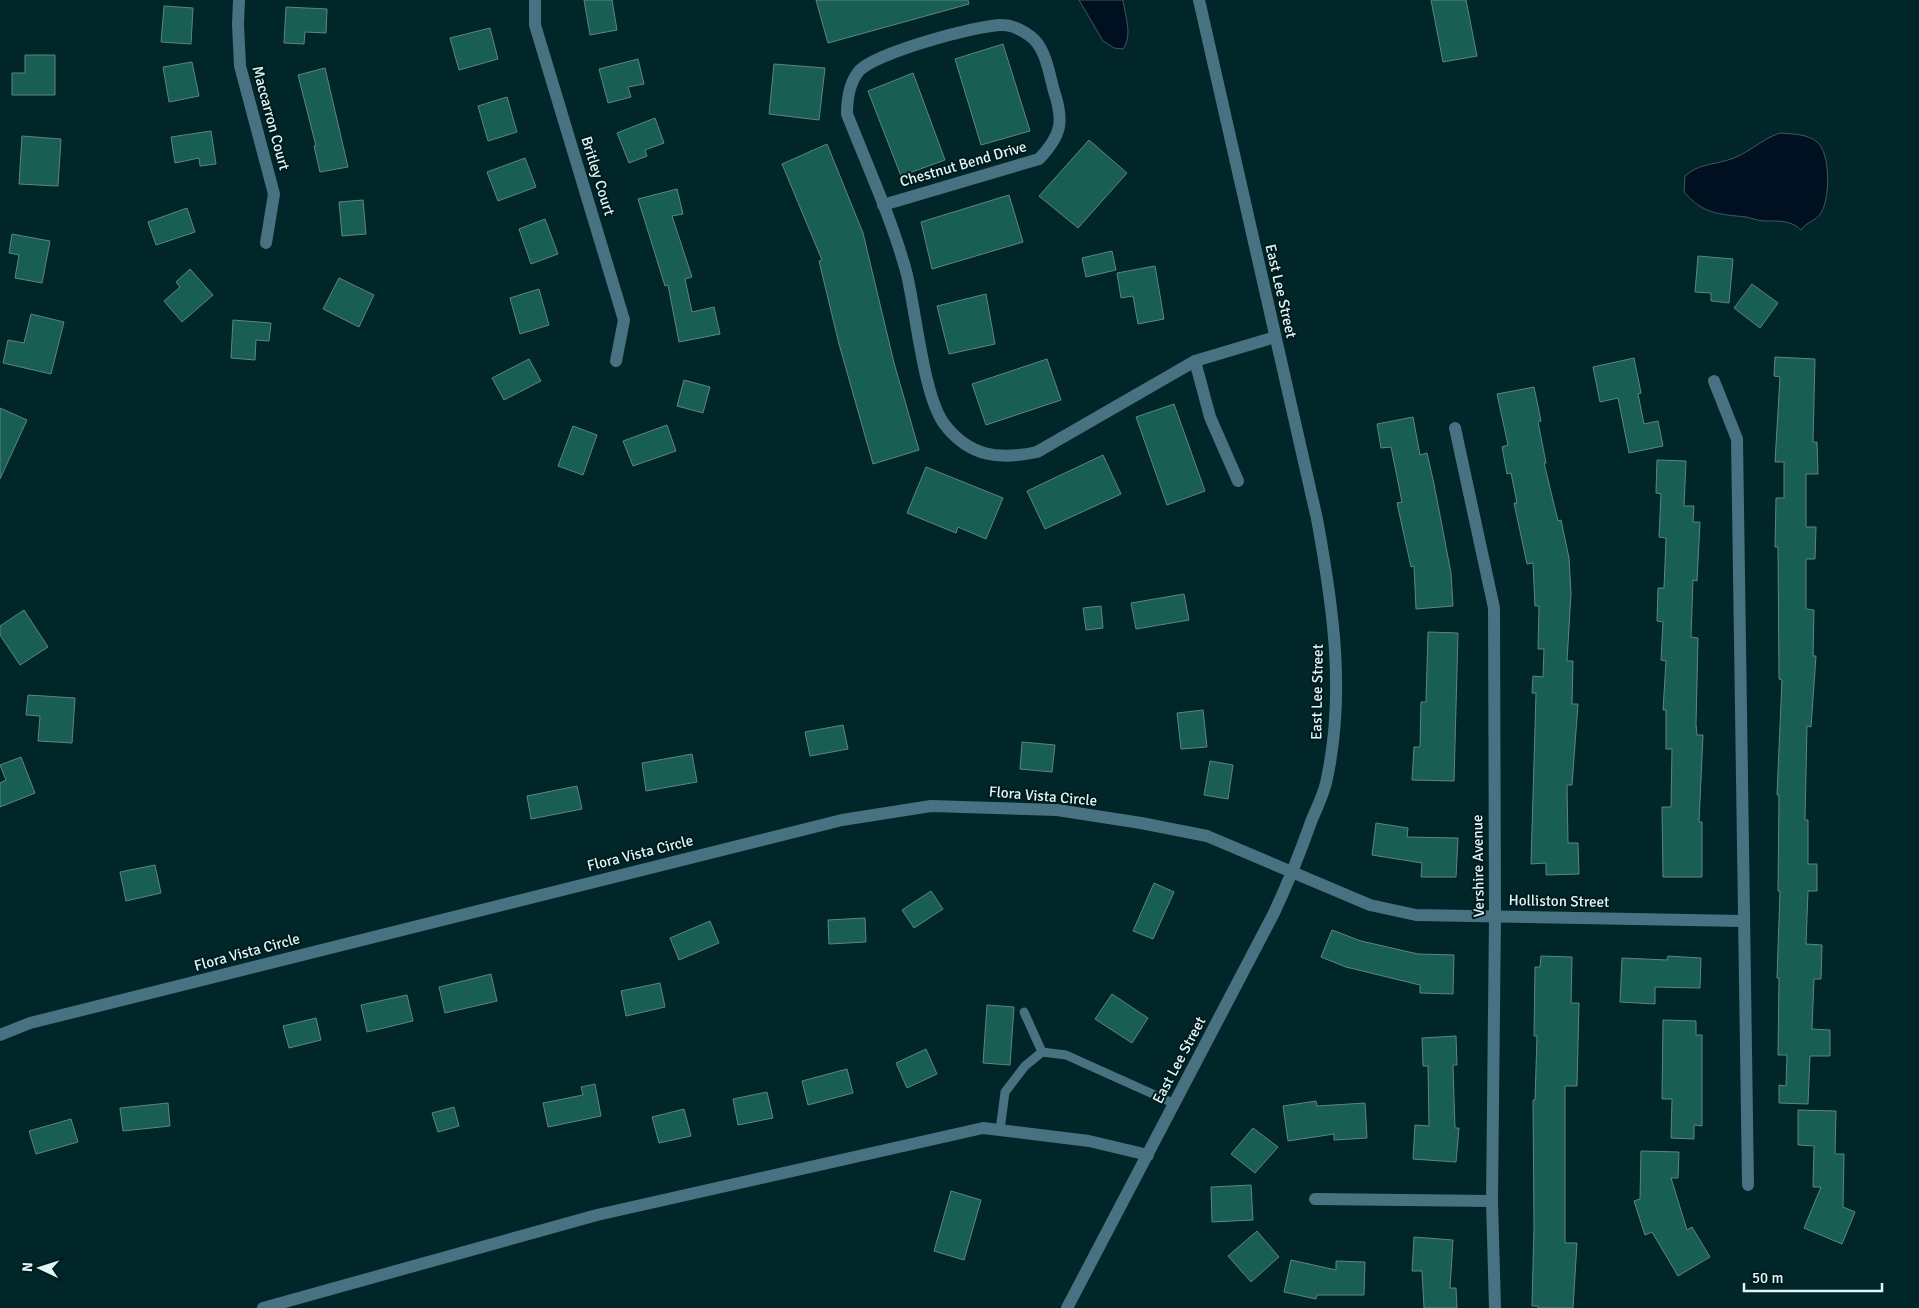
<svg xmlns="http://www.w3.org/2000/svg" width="1919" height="1308" font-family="Signika,sans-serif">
<rect width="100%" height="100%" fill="#002629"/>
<g fill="#001021" stroke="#445561">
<path d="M1079,0H1123C1125,15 1133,36 1123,49L1114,48L1103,41Z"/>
<path d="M1780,133C1792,134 1808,134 1817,142C1831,153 1830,199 1821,213C1816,221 1806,222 1801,230C1791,220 1778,221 1765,221C1758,221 1752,218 1746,217C1718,214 1703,214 1684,192L1685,176C1698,164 1712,165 1728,160C1747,155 1761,139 1780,133Z"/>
</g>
<g fill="#185e53" stroke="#5f857d">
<path d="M584,0H612L617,30L590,35Z"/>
<path d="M816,0H968L969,4L828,43Z"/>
<path d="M1431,0H1466L1477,56L1443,62Z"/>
<path d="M164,6L193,8L191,44L161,42Z"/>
<path d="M286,7L327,9L326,33L305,32L304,44L284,43Z"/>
<path d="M490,28L498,59L459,70L450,38Z"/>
<path d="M1003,44L1030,131L981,145L955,59Z"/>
<path d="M25,55H55V95H12V73H25Z"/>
<path d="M638,59L644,84L628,87L631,97L608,103L599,69Z"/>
<path d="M192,62L199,96L169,102L163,67Z"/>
<path d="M774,64L825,68L819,120L769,114Z"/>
<path d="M325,68L348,167L320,172L314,146H316L298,75Z"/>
<path d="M913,73L945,160L901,176L868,91Z"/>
<path d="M507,97L517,132L488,141L478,106Z"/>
<path d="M655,118L664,143L645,150L647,156L629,163L617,133Z"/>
<path d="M211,131L216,164L200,166L199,158L175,163L171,137Z"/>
<path d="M22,136L61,139L58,186L19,184Z"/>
<path d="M1089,140L1127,173L1078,228L1039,196Z"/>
<path d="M827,144L863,233L894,363L919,450L873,464L839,344L819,261L822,260L782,164Z"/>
<path d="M525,158L536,187L498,201L487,172Z"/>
<path d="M677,189L683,214L672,216L692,277L685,279L692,312L714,307L720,334L679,342L668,285L665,286L638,199Z"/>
<path d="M1009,195L1023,242L932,269L921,222Z"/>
<path d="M363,200L366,234L342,236L339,202Z"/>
<path d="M187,208L195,232L156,245L148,222Z"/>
<path d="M545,219L558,254L531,264L519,229Z"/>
<path d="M12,234L50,241L42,283L15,278L19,255L9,253Z"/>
<path d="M1112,251L1116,270L1086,277L1082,258Z"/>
<path d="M1698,256L1733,259L1729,303L1711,301V293L1695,292Z"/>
<path d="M1155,266L1164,319L1138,324L1133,296L1121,298L1117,273Z"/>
<path d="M190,269L213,295L182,322L164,301L180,287L176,282Z"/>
<path d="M339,278L374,295L359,327L323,309Z"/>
<path d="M1752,284L1778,303L1760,328L1734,308Z"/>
<path d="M539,289L549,325L520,334L510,298Z"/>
<path d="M986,294L995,344L949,354L937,306Z"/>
<path d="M31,314L64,322L51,374L3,363L8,340L24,343Z"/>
<path d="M233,320L271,323L269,341L256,340L255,360L231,358Z"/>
<path d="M1775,357L1815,359L1813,442H1817L1818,474H1806V527H1816L1815,559H1806V609L1814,610L1813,656H1816L1811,727L1807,726L1805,820H1808V864H1817V891H1808L1806,944L1822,945L1821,979H1814L1812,1029L1830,1030V1056H1810L1808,1104L1779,1103V1085L1786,1086L1787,1055H1778L1779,978H1777L1780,891H1778L1779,795H1777L1782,680L1779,679L1778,547H1775L1776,498H1784V462H1775L1780,377L1774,376Z"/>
<path d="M1634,358L1641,393L1638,394L1644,424L1658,421L1663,446L1629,453L1618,398L1600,402L1593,367Z"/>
<path d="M529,359L541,381L504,400L492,378Z"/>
<path d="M1047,359L1061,400L986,425L972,384Z"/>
<path d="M684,380L710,387L703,413L677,406Z"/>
<path d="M1534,387L1541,421L1538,422L1546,463H1544L1558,521L1561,520L1569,558L1571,593L1567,661H1573L1572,704H1578L1572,785H1567L1568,843H1578L1579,874L1546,875V863L1531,864L1536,693H1532L1533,676L1543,677L1544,649H1538L1539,606H1535L1533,563L1527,564L1514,503H1517L1511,473L1507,474L1502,447L1508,445L1497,394Z"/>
<path d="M1174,404L1205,491L1167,505L1136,417Z"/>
<path d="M0,408L27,420L0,479Z"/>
<path d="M1413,417L1420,455L1427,453L1434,484L1451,573L1453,606L1416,609L1414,566L1411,567L1397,503L1402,502L1391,447L1381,448L1377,424Z"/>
<path d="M667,425L676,451L633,466L623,441Z"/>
<path d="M573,426L597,435L583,475L558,466Z"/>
<path d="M1103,455L1121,494L1045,529L1027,491Z"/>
<path d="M1657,460L1686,461L1684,506H1694L1693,522H1700L1697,581L1693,580L1691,637L1698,638L1696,724L1697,735H1703L1699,822H1702V877H1663L1662,807H1671L1672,749H1666V710H1663L1666,661L1661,660L1663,622L1657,621L1658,588H1664L1666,538L1659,537L1661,494L1656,493Z"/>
<path d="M926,467L1003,498L986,539L958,527L956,533L907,513Z"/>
<path d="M1184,594L1189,620L1136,629L1131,603Z"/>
<path d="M1101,606L1103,628L1086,630L1083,608Z"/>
<path d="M24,610L48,647L20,665L0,635V626Z"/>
<path d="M1428,632L1458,633L1454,781L1412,780L1414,747H1420L1421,702H1426Z"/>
<path d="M28,695L75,698L72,743L38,741L40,716L26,715Z"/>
<path d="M1203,710L1207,747L1181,749L1177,713Z"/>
<path d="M843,725L848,749L810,756L805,732Z"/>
<path d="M1022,742L1055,745L1052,772L1020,769Z"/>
<path d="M692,754L697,782L646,791L642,763Z"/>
<path d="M21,757L35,793L0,807V783L6,780L0,765Z"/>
<path d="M1210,761L1233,765L1228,799L1204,795Z"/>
<path d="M577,786L582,809L531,819L527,796Z"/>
<path d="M1376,823L1408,828L1407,837L1458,838L1456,877H1421L1422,863L1372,855Z"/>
<path d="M155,865L161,893L126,901L120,872Z"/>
<path d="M1154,883L1174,892L1153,939L1133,931Z"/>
<path d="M931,891L943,909L914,928L902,910Z"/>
<path d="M865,918L866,942L829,944L828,920Z"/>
<path d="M710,921L719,943L679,960L670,938Z"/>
<path d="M1332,930L1361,941L1418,954L1454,955L1453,994L1420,993V985L1346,967L1321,957Z"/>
<path d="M1541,956L1572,957L1571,1003H1579L1577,1086H1565V1243H1577L1573,1308H1538V1306H1532L1534,1227L1533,1100H1535L1537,1036H1534L1535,967H1540Z"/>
<path d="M1668,956L1701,958L1700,988L1655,987V1004L1620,1002L1622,958L1667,960Z"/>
<path d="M491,974L497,1001L445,1013L439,987Z"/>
<path d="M660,983L665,1007L626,1016L621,991Z"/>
<path d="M1112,994L1148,1018L1132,1043L1095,1019Z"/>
<path d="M407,995L413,1021L367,1032L361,1005Z"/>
<path d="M987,1005L1014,1007L1010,1065L983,1063Z"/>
<path d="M316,1018L321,1040L289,1048L283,1026Z"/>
<path d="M1663,1020L1696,1021V1035H1702V1126L1694,1125V1139L1671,1138L1672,1099H1662Z"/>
<path d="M1456,1036L1457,1065H1453L1455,1128H1459L1456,1162L1413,1159L1415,1125L1429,1126L1428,1066H1423L1422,1038Z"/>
<path d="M926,1049L937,1074L907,1088L896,1063Z"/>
<path d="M847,1069L853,1093L808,1105L802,1081Z"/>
<path d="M595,1084L601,1116L548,1127L543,1103L583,1095L581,1087Z"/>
<path d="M767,1092L773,1118L738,1125L733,1099Z"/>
<path d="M1316,1101L1317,1106L1365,1103L1367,1138L1334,1140V1134L1288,1141L1283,1106Z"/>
<path d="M168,1103L170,1126L123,1131L120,1108Z"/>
<path d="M454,1107L459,1126L438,1132L432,1113Z"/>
<path d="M684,1109L691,1136L659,1143L652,1117Z"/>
<path d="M1798,1110L1836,1111L1835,1154H1844L1843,1207L1855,1212L1842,1244L1804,1228L1821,1187H1813L1814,1146L1798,1145Z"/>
<path d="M71,1119L78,1142L36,1154L29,1131Z"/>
<path d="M1253,1128L1278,1147L1255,1173L1231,1154Z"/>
<path d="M1641,1151L1679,1152L1678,1178H1671L1687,1230L1692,1227L1710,1257L1678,1276L1652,1232L1645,1235L1634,1201L1640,1199Z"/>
<path d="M1251,1185L1253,1220L1212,1222L1211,1187Z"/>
<path d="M951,1191L981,1200L964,1260L934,1251Z"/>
<path d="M1257,1231L1279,1257L1251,1282L1228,1256Z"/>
<path d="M1414,1237L1453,1240L1450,1288H1456L1457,1308H1424L1422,1271H1412Z"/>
<path d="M1291,1260L1336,1270V1261L1365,1262L1364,1295H1317L1316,1299L1284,1292Z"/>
</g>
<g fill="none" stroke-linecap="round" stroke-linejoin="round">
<g stroke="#487181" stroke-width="9">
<path d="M1024,1012L1042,1052"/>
<path d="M1000,1130L1005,1092L1025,1066L1042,1052L1066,1055L1175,1104"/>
</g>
<g stroke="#487181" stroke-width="12">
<path d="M239,0L238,24L240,66L274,194L266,243"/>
<path d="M535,0V25L624,320L616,361"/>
<path d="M883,205L1039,159C1062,135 1064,121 1054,91C1049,74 1046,47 1030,36C1022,30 1013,25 1002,25C977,25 875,53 859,71C849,83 847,99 847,114C867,165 891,217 906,271C916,309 923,397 945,425C970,457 999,460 1037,452L1195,361L1275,337"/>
<path d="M1195,361L1210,417L1238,481"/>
<path d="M1714,381L1737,439L1748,1185"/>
<path d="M1455,428L1494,608L1495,916L1492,1201L1495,1308"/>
<path d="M0,1035L30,1023L842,820L931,806L1057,810L1141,823L1207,836L1370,905L1416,915L1743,921"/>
<path d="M1315,1199L1492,1201"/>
<path d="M263,1308L597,1215L983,1128L1089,1141L1148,1155"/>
</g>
<path stroke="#487181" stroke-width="12" d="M1067,1308L1274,913C1288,883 1300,853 1311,822C1316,809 1323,796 1326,783C1346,695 1333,606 1317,519L1199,0"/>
</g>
<g text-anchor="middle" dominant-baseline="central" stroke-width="4" stroke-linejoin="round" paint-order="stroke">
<g font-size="15" fill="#e1f6f7" stroke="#001b1d">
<text transform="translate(271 118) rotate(75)">Maccarron Court</text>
<text transform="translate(963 164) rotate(-16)">Chestnut Bend Drive</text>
<text transform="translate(598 176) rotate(73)">Britley Court</text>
<text transform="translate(1281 291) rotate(77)">East Lee Street</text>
<text transform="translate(1317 692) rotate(-89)">East Lee Street</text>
<text transform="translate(1043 796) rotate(5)">Flora Vista Circle</text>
<text transform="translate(640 853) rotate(-14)">Flora Vista Circle</text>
<text transform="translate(1478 866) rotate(-91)">Vershire Avenue</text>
<text transform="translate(1559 901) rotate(1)">Holliston Street</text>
<text transform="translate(247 952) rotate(-15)">Flora Vista Circle</text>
<text transform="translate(1179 1060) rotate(-62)">East Lee Street</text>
</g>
</g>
<g transform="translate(40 1268) rotate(274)" stroke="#001b1d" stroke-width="4" paint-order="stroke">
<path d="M0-4L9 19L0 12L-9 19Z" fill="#e1f6f7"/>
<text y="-8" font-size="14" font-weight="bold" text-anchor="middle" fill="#e1f6f7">N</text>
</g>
<path d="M1744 1283v8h138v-8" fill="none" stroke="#e1f6f7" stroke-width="2.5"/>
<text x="1752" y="1283" font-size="15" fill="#e1f6f7" stroke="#001b1d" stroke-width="4" paint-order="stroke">50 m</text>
</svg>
